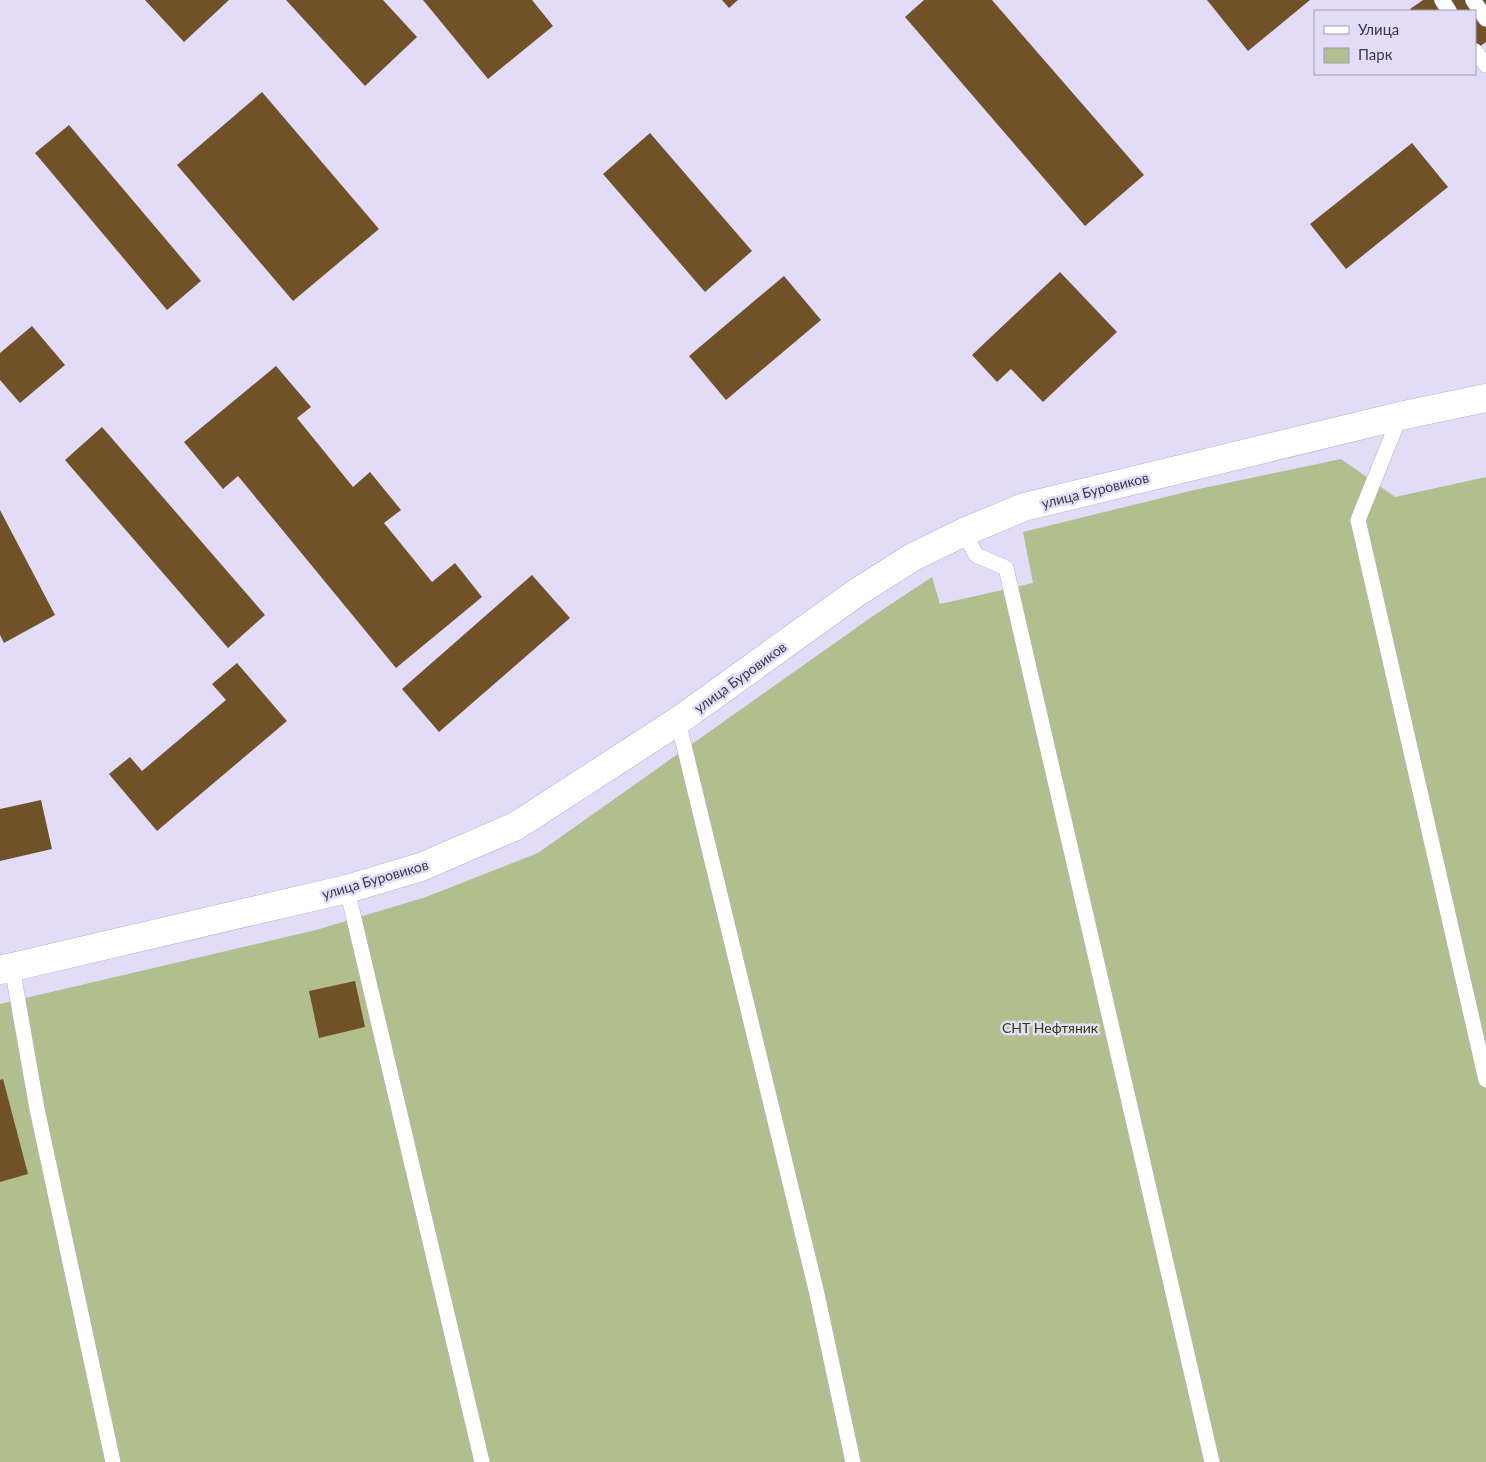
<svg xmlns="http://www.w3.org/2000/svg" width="1486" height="1462" font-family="Lato,sans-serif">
<rect width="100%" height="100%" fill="#e2dcf8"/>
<path fill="#b1be8e" d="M1341,459L1395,497L1486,477V1462H0V1004L316,930L426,897L538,853L873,616L932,577L940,604L1033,583L1023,532L1194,490Z"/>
<g fill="#715128">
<path d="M145,0H229L184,42Z"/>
<path d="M286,0H383L417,37L365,86Z"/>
<path d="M423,0H532L553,26L488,79Z"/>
<path d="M722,0H738L729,8Z"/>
<path d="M924,0H992L1144,175L1085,226L905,17Z"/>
<path d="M1207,0H1310L1248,51Z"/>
<path d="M1423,0H1486V42L1475,50V11H1412L1410,9Z"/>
<path d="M262,92L379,229L293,301L177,165Z"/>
<path d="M69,125L201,281L167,310L35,153Z"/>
<path d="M650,133L752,251L705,292L603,174Z"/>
<path d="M1412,143L1448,187L1346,269L1310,224Z"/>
<path d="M1060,272L1117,332L1043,402L1011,369L997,382L972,355Z"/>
<path d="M784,276L821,320L726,400L689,356Z"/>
<path d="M32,326L65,365L20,403L0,380V353Z"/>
<path d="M276,366L311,407L297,418L353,487L370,472L401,510L384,523L432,582L455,563L482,597L396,668L238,476L223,489L184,442Z"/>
<path d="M102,427L265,615L228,648L65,460Z"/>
<path d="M0,510L55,615L4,643L0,635Z"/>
<path d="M532,575L570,618L439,732L402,689Z"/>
<path d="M237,663L287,721L157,831L109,774L130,757L142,771L226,700L212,684Z"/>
<path d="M41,800L52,849L0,861V809Z"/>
<path d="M355,981L365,1027L319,1038L309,991Z"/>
<path d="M3,1079L28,1174L0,1182V1080Z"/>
</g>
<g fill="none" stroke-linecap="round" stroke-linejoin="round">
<defs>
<g id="lane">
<path d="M1442,0L1449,11"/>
<path d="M1473,0L1486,19"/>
<path d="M1475,51L1486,65"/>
<path d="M1400,416L1358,520L1486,1080"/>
<path d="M964,532L976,555L1006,568L1212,1462"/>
<path d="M678,721L817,1294L853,1462"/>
<path d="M347,889L482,1462"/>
<path d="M12,967L37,1109L113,1462"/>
</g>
<path id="street" d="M0,970L347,889L421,867L516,826L678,721L856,593L913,557L964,532L1024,507L1400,416L1486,398"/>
</defs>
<use href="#lane" stroke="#b5afca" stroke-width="16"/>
<use href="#street" stroke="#b5afca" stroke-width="29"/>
<use href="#lane" stroke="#fff" stroke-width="15"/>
<use href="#street" stroke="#fff" stroke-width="28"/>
</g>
<g text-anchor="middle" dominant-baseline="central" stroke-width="5" stroke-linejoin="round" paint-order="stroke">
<g font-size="14" fill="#3c3a45" stroke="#e2dcf8">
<text transform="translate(1095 490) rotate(-14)">улица Буровиков</text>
<text transform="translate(740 677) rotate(-36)">улица Буровиков</text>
<text transform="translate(375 879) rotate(-16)">улица Буровиков</text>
</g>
<g font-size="14" fill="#323e00" stroke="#e2dcf8">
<text x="1050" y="1027">СНТ Нефтяник</text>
</g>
</g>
<rect x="1314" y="10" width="162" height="65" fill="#e2dcf8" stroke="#a09bb0"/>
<rect x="1324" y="26" width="25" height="8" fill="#ffffff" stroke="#a09bb0"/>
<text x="1358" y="35" font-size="15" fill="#3c3a45">Улица</text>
<rect x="1324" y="48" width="25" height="15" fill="#b1be8e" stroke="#a09bb0"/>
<text x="1358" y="60" font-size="15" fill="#3c3a45">Парк</text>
</svg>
